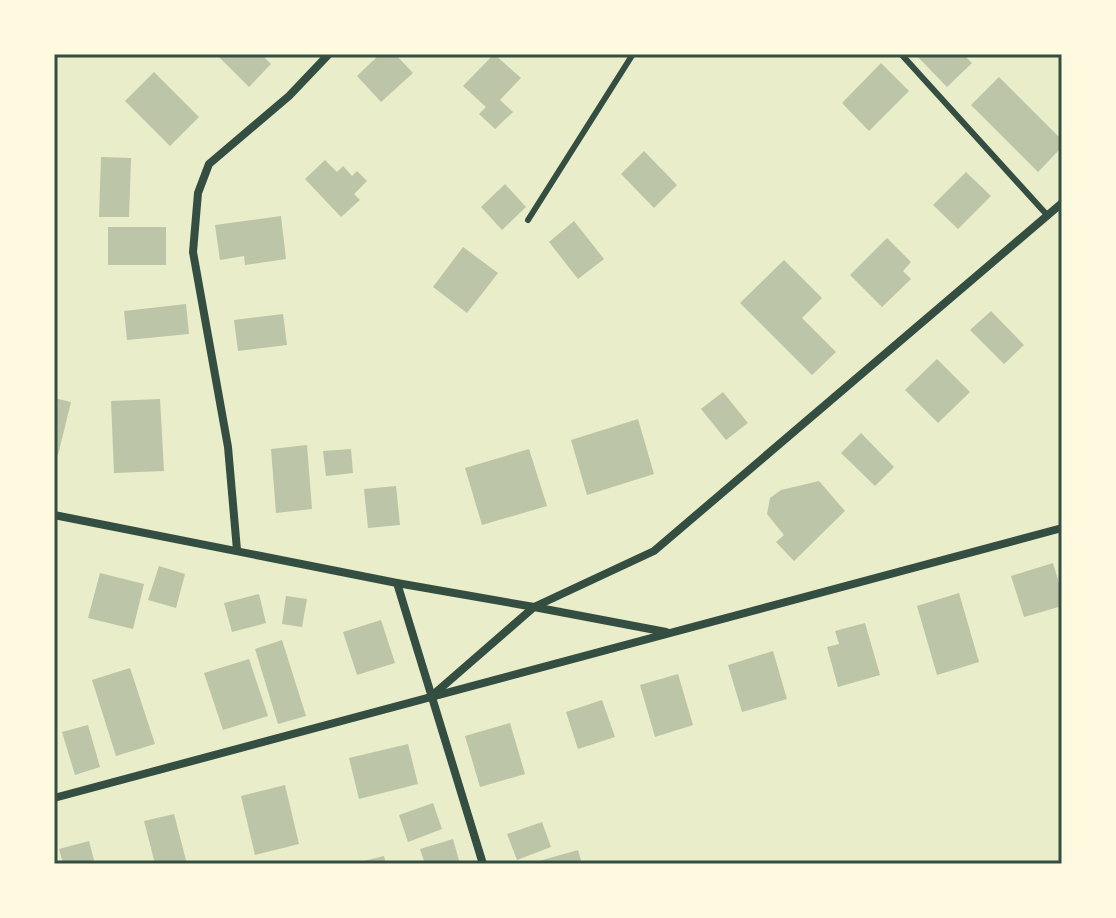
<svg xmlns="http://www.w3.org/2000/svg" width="1116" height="918" font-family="Mulish,sans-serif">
<rect width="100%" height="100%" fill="#e9edc9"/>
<g fill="#bcc5a7">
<path d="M222,54H261L271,64L249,87L219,57Z"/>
<path d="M380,54H395L413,73L381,102L357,76Z"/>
<path d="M494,54L521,78L500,100L513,112L495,129L479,114L486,107L463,86Z"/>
<path d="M915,54H963L972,63L947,87Z"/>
<path d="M881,63L909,91L869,131L842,103Z"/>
<path d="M154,72L199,117L170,146L125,101Z"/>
<path d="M999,77L1062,140V147L1038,172L971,105Z"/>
<path d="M644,151L677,185L654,208L621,174Z"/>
<path d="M101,157L131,158L129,217H99Z"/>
<path d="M325,160L337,172L343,166L352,176L357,171L367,181L354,194L360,200L341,217L305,179Z"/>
<path d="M966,172L991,196L958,229L933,205Z"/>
<path d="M505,184L526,207L502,230L481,207Z"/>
<path d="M281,216L286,259L245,265L244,256L220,260L215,225Z"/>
<path d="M574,221L604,259L578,279L549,242Z"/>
<rect x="108" y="227" width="58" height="38"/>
<path d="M887,238L911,262L903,271L911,279L882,307L850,275Z"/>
<path d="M463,247L498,273L467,313L433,287Z"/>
<path d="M784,260L822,298L802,318L836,352L812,375L740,303Z"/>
<path d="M186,304L189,334L127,340L124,311Z"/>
<path d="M991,311L1024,345L1004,364L970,330Z"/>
<path d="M283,314L287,345L238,351L234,320Z"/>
<path d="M937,359L970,392L938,423L905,390Z"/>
<path d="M723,392L748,423L726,440L701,409Z"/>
<path d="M54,398L71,402L58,455L54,454Z"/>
<path d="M160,399L164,471L114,473L111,401Z"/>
<path d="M638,419L654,474L587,495L571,440Z"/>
<path d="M861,433L894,467L875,486L841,453Z"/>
<path d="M307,445L312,509L276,513L271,449Z"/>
<path d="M351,449L353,473L326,476L323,451Z"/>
<path d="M529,449L547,506L482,525L465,468Z"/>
<path d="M819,481L845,511L794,561L776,542L784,535L767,514L770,498L781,490Z"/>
<path d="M396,486L400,525L368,528L364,489Z"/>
<path d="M1053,563L1062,593V606L1024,617L1011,576Z"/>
<path d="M159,566L185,574L176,608L148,600Z"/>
<path d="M100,573L144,584L133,629L88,618Z"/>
<path d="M959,593L979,662L937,675L917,606Z"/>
<path d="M259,594L266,623L232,632L224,603Z"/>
<path d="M286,596L307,599L302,627L282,624Z"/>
<path d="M381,620L395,663L357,675L343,632Z"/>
<path d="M865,623L880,675L838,687L827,647L839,644L835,631Z"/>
<path d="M282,640L306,716L278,724L255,649Z"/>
<path d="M773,651L787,699L742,712L728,665Z"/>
<path d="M249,659L268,716L223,730L204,673Z"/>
<path d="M130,668L155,744L116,756L92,680Z"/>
<path d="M678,674L693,725L655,737L640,685Z"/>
<path d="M602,700L615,737L578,749L566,712Z"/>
<path d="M510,723L525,774L480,787L465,736Z"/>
<path d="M88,725L100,767L75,775L62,732Z"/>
<path d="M408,744L418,784L359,799L349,758Z"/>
<path d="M285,785L299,844L255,855L241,796Z"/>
<path d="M433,803L442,829L408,842L399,815Z"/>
<path d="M174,814L187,864H155L144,821Z"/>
<path d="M542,822L551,847L517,860L507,834Z"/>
<path d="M453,839L460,864H425L420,849Z"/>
<path d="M89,841L95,864H63L59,849Z"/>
<path d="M578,850L582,864H532V863Z"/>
<path d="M384,856L386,864H365L364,861Z"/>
</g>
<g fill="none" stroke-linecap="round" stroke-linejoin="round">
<g stroke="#344e41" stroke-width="6">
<path d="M901,54L1048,216"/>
<path d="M528,220L633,54"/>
</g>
<g stroke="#344e41" stroke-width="8">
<path d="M54,515L397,583L534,607L654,551L1062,203"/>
<path d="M237,550L228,447L193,252L198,193L209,164L289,96L329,54"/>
<path d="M397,583L483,864"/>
<path d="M434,694L534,607L666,632"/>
<path d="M54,798L1062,528"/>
</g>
</g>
<rect width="1116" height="918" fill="none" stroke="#fefae0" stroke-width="112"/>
<rect x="56" y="56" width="1004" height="806" fill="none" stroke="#344e41" stroke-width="3"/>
</svg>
